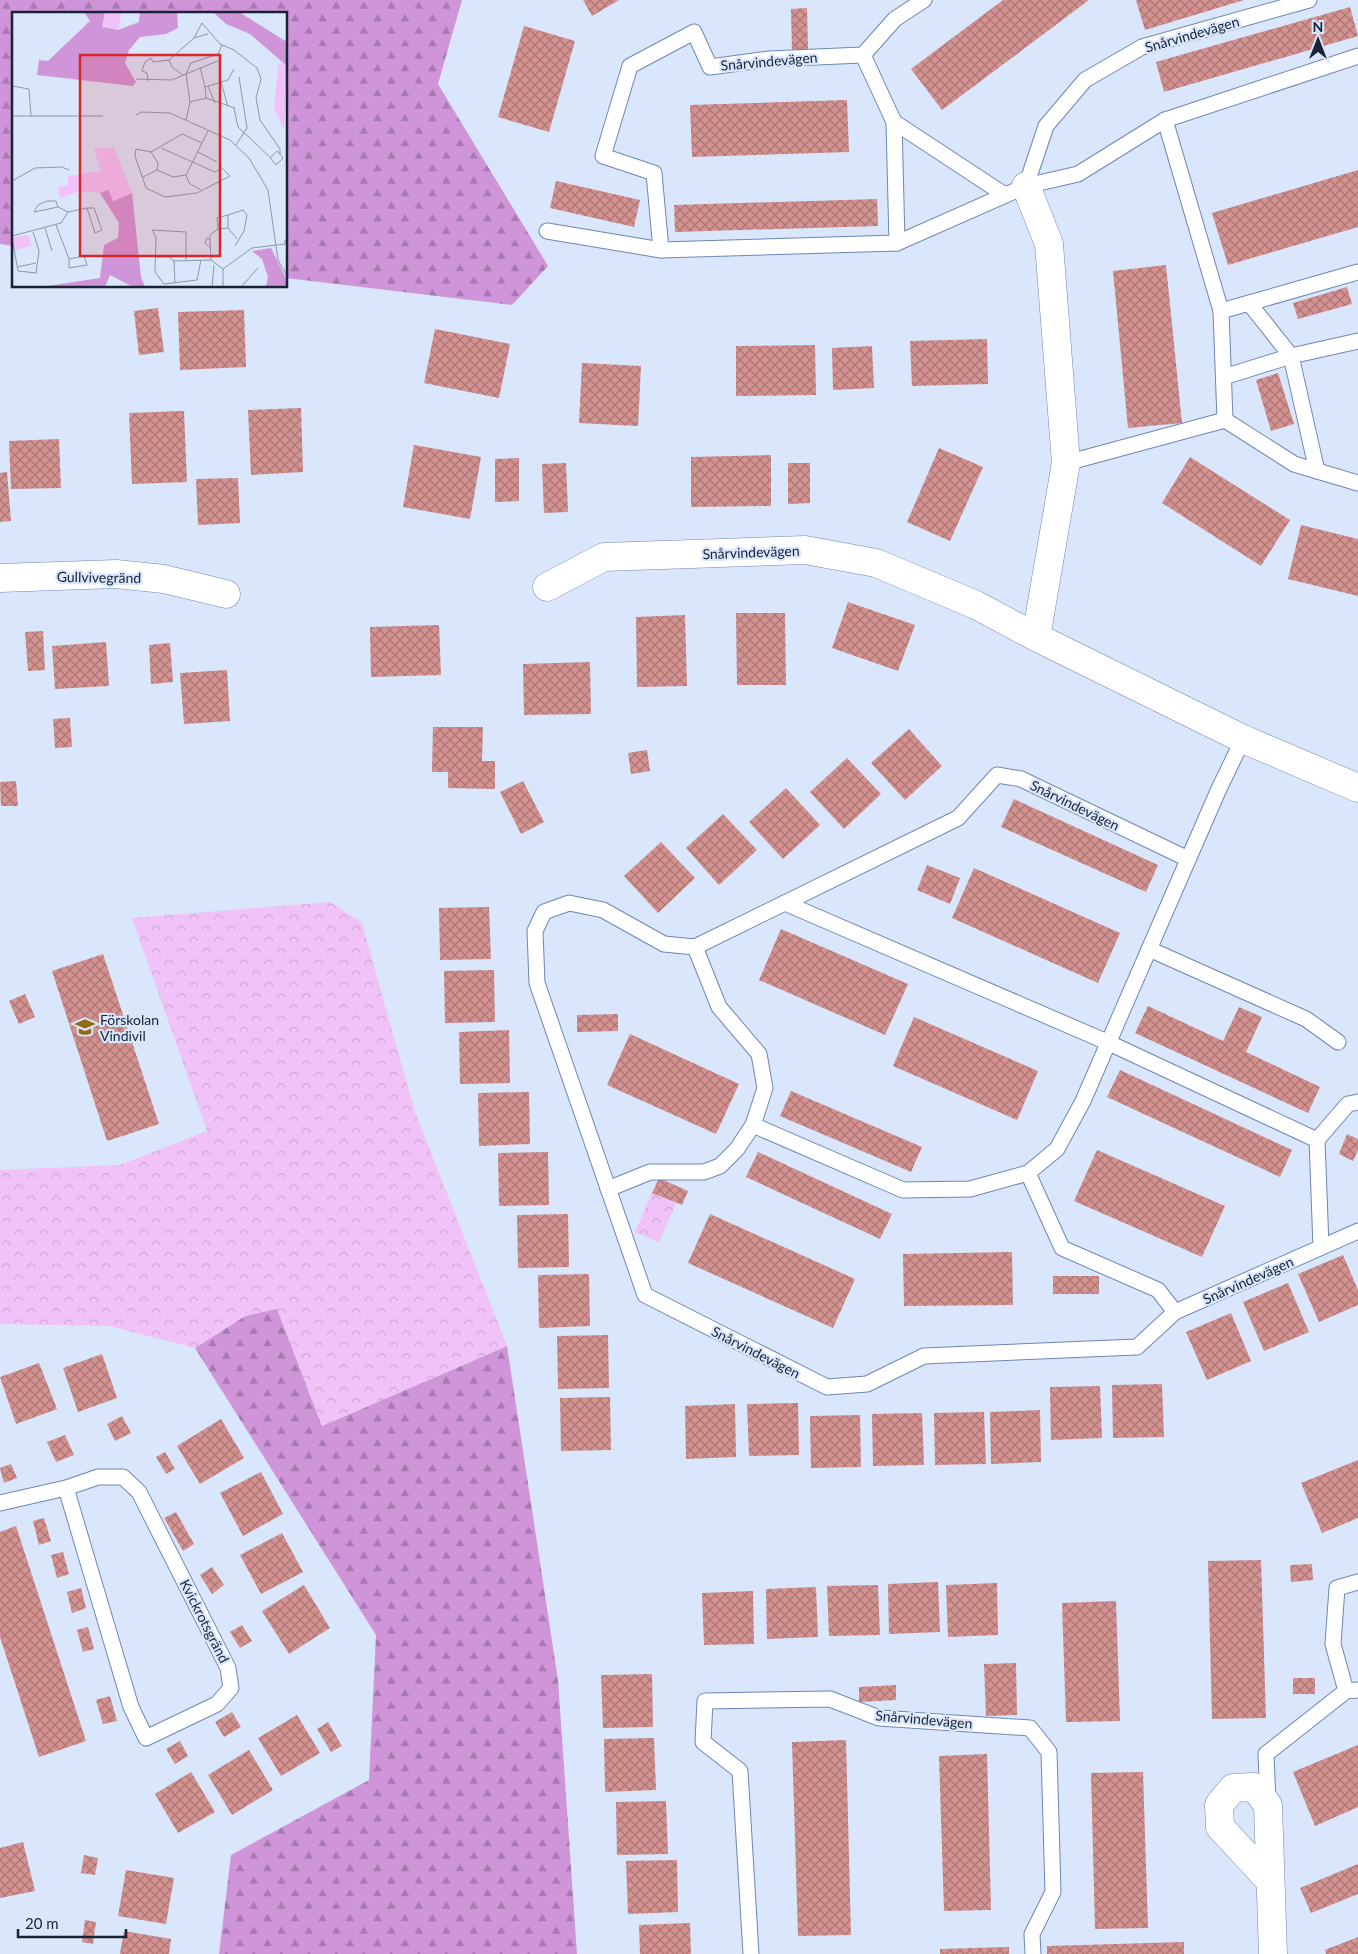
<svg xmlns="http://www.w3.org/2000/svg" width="1358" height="1954" font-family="Lato,sans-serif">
<defs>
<pattern id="forest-firs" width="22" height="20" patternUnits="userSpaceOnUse" patternTransform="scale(1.25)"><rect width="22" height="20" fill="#d095d9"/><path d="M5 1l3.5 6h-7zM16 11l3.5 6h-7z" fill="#a879b1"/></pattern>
<pattern id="park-crowns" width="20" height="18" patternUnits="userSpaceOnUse" patternTransform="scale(1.25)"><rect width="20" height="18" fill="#f1c2f8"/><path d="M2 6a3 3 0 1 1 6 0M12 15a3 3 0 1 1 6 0" fill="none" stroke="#cea6d5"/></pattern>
<pattern id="building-cross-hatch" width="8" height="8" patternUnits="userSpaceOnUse" patternTransform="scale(1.25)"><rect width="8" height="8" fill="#d49290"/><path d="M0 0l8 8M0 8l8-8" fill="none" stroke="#ab7776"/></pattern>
</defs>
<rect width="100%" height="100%" fill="#d9e6fb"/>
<g fill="url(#forest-firs)">
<path d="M0,0H462L438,84L548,266L512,305L286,278V14H14V246L0,244Z"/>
<path d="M277,1308L322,1426L507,1346L558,1680L577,1954H219L231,1855L369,1780L376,1635L195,1348L245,1316Z"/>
</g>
<g fill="url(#park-crowns)">
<path d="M330,902L362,923L415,1112L507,1346L322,1426L277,1309L245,1316L195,1348L109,1326L0,1324V1170L120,1165L207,1131L132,918Z"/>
<path d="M652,1193L676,1203L659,1242L635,1232Z"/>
</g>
<g fill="url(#building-cross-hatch)">
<path d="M583,0H619L592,16Z"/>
<path d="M1003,0H1089L942,110L911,69Z"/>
<path d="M1136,0H1244L1145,30Z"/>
<path d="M1350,7L1358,36L1164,92L1156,62Z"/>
<path d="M807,8L808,51L792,52L791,9Z"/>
<path d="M524,26L575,41L549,132L498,117Z"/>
<path d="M847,100L849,152L692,157L690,105Z"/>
<path d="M1358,170V227L1228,265L1212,213Z"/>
<path d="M556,181L640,200L634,227L550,208Z"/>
<path d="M877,199L878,226L675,232L674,205Z"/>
<path d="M1166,265L1182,423L1128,428L1113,271Z"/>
<path d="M1347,287L1352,304L1298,319L1293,303Z"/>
<path d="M158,308L164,352L139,355L134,311Z"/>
<path d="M244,310L246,367L180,370L178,312Z"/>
<path d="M435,329L510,344L499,398L424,383Z"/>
<path d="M987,339L988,384L912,386L910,341Z"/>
<path d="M815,345L816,395L736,396V346Z"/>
<path d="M872,346L874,388L833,390L832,348Z"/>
<path d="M582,363L641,366L638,426L579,423Z"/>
<path d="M1278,373L1294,424L1271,431L1256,380Z"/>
<path d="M301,408L303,472L251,475L248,410Z"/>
<path d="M184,411L187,482L132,484L129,413Z"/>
<path d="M59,439L61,488L11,489L9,441Z"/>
<path d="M414,445L481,457L470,519L403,507Z"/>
<path d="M939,448L983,467L950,541L907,522Z"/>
<path d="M771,455V506L691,507V457Z"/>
<path d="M1190,457L1290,520L1261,566L1162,503Z"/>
<path d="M519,458V501L495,502V459Z"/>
<path d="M566,463L568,512L544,513L542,464Z"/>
<path d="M788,463H810V503L788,504Z"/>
<path d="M7,472L11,521L0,522V473Z"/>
<path d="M238,478L240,523L198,525L196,479Z"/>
<path d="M1301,525L1358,539V596L1288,579Z"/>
<path d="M848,602L915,625L898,671L832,648Z"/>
<path d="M736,613H785L786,685H737Z"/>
<path d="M685,615L687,686L637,687L636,617Z"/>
<path d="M439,625L441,675L371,677L370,627Z"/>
<path d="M43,631L45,670L28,671L25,632Z"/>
<path d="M106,642L109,686L55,689L52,646Z"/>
<path d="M170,643L173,682L151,684L149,645Z"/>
<path d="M590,662L591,714L524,715L523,664Z"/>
<path d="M227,670L230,721L184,724L180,673Z"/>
<path d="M70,718L72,747L55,748L53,719Z"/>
<path d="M433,727H483L482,761H495V789L448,788V772H432Z"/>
<path d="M909,729L942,766L905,800L871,763Z"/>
<path d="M647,750L650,771L631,774L628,753Z"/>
<path d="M847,758L881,794L844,829L810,792Z"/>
<path d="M16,781L18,806H1L0,782Z"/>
<path d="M523,781L544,822L521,834L500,792Z"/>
<path d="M786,788L820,825L783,859L749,822Z"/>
<path d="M1014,799L1158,865L1146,892L1001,827Z"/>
<path d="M723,814L757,850L719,885L686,848Z"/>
<path d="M661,842L695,878L658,913L624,876Z"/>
<path d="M927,865L960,878L950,904L917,890Z"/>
<path d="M974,868L1120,933L1098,983L952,918Z"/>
<path d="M489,907L491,959L440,960L439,908Z"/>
<path d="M781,929L908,984L885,1035L759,980Z"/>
<path d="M103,954L159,1124L107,1141L52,971Z"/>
<path d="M494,970L495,1022L445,1023L444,971Z"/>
<path d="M25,994L35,1017L19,1024L9,1001Z"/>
<path d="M1148,1006L1223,1041L1239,1007L1262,1017L1246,1052L1320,1087L1308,1113L1135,1033Z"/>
<path d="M618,1014V1031L577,1032V1015Z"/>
<path d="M914,1017L1038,1071L1017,1120L893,1066Z"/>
<path d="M509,1030L510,1083L460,1084L459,1032Z"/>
<path d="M630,1034L739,1084L716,1134L607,1085Z"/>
<path d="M1120,1070L1292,1150L1280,1177L1107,1097Z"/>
<path d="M791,1091L922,1147L911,1172L780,1116Z"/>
<path d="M529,1092L530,1144L479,1146L478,1093Z"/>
<path d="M1347,1134L1358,1139V1150L1353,1161L1339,1154Z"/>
<path d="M1097,1150L1225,1206L1202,1257L1074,1201Z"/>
<path d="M548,1152L549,1205L499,1206L498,1153Z"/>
<path d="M758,1152L892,1214L880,1239L746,1177Z"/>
<path d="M659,1178L688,1191L682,1205L652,1193Z"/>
<path d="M568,1214L569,1267L518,1268L517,1215Z"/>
<path d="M710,1214L855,1279L833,1328L688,1263Z"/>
<path d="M1012,1252L1013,1305L904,1306L903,1254Z"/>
<path d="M1343,1255L1358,1290V1305L1319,1322L1298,1274Z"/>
<path d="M589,1274L590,1326L539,1328L538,1275Z"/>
<rect x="1053" y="1276" width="46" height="18"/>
<path d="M1288,1283L1309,1332L1264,1351L1243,1302Z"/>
<path d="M1231,1313L1251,1361L1207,1380L1186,1332Z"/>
<path d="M608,1335L609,1388L558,1389L557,1336Z"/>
<path d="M102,1354L117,1398L78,1412L63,1368Z"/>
<path d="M39,1363L57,1409L16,1424L0,1377Z"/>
<path d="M1162,1384L1164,1437L1113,1438L1112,1385Z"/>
<path d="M1100,1386L1102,1438L1051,1440L1050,1387Z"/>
<path d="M610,1397L611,1450L561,1451L560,1398Z"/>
<path d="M798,1403L799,1455L749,1456L747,1404Z"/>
<path d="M735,1404L736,1457L686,1459L685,1406Z"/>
<path d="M1040,1410L1041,1462L991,1464L990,1412Z"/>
<path d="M984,1412L986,1464L935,1465L934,1413Z"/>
<path d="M922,1413L924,1465L873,1466L872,1414Z"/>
<path d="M860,1415L861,1467L811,1468L810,1416Z"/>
<path d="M122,1416L131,1433L115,1441L107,1424Z"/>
<path d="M221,1419L244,1458L200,1484L177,1446Z"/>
<path d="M65,1435L74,1455L56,1462L47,1442Z"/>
<path d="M165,1452L175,1469L166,1474L156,1457Z"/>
<path d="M1358,1460V1518L1322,1533L1301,1483Z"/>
<path d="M11,1464L17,1478L4,1483L0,1468Z"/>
<path d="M261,1472L283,1514L243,1536L220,1493Z"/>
<path d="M176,1512L194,1544L183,1551L164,1518Z"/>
<path d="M44,1518L51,1541L39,1545L33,1521Z"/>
<path d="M16,1526L86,1741L39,1757L0,1637V1532Z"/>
<path d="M282,1533L303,1572L261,1594L240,1555Z"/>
<path d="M63,1552L69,1574L57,1578L51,1555Z"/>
<path d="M1261,1560L1266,1718L1212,1719L1208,1561Z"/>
<path d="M1312,1564L1313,1580L1291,1582L1290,1565Z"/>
<path d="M212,1567L224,1585L212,1594L200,1575Z"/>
<path d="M938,1582L940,1632L889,1634L888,1584Z"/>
<path d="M997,1583L998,1635L948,1637L946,1585Z"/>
<path d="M304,1585L330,1628L289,1654L262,1611Z"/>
<path d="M878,1585L880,1635L829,1636L827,1586Z"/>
<path d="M816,1587L818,1637L767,1639L766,1589Z"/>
<path d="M81,1588L86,1608L72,1613L67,1592Z"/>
<path d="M753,1591L754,1644L704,1645L702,1593Z"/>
<path d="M1116,1601L1120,1721L1066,1722L1062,1603Z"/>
<path d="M242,1625L252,1641L240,1648L230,1632Z"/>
<path d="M88,1627L94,1649L83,1652L77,1630Z"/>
<path d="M1016,1663L1017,1715L986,1716L984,1664Z"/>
<path d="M652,1674L653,1727L603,1728L601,1675Z"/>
<rect x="1293" y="1678" width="22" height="16"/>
<path d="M896,1685V1700L859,1702V1687Z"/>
<path d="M110,1696L117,1721L103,1724L96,1700Z"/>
<path d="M232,1712L241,1727L224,1737L215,1722Z"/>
<path d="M297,1715L320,1753L281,1776L258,1738Z"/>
<path d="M328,1722L342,1746L331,1752L317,1729Z"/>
<path d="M654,1738L656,1790L605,1792L604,1739Z"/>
<path d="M846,1740L851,1935L798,1936L792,1742Z"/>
<path d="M180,1741L188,1756L175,1764L166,1749Z"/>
<path d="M1358,1745V1807L1315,1826L1293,1772Z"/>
<path d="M249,1750L273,1790L232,1815L208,1775Z"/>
<path d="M987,1754L991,1910L944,1911L939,1756Z"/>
<path d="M191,1772L215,1812L178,1833L155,1794Z"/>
<path d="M1143,1772L1148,1928L1095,1929L1091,1773Z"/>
<path d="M666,1801L668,1854L617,1855L616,1802Z"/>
<path d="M23,1842L35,1891L0,1898V1848Z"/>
<path d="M84,1855L98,1858L95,1875L81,1873Z"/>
<path d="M677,1860L678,1912L628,1914L626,1861Z"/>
<path d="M1358,1864V1894L1311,1913L1300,1888Z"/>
<path d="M126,1870L174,1878L166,1924L118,1916Z"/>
<path d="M85,1920L96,1922L93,1944L82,1942Z"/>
<path d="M690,1923L691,1954H640L639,1925Z"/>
<path d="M124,1931L171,1939L169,1954H120Z"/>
<path d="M1358,1937V1954H1326L1325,1950Z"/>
<path d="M1184,1942V1954H1047V1946Z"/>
<path d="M1009,1947V1954H940V1949Z"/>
</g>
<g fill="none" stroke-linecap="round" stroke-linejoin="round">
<defs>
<g id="lane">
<path d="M863,55L894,122L1005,195"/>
<path d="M1165,120L1221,311L1358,272"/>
<path d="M894,122L897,243"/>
<path d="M1026,186L1078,174L1165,120L1358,56"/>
<path d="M547,231L661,250L897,243L1026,186L1046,126L1085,80L1142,47L1309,0"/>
<path d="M661,250L654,173L603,156L630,66L694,32L710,67L769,59L863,55L895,19L924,0"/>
<path d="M1249,303L1291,356L1317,471"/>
<path d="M1221,311L1225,420L1294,464L1358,483"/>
<path d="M1224,377L1291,356L1358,341"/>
<path d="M1066,463L1225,420"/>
<path d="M1188,859L1021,779L997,775L958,818L695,947L664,944L603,910L569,903L544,912L535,931L537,983L645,1295L827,1387L867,1384L924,1356L1137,1347L1175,1312L1358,1231"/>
<path d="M785,903L1107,1042L1317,1140"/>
<path d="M1149,949L1306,1019L1338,1042"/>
<path d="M753,1125L903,1190L970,1189L1028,1173L1057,1149L1083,1101L1218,791L1243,739"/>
<path d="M1028,1173L1062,1248L1158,1290L1175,1312"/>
<path d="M608,1189L650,1172H704L720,1166L737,1149L753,1125L765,1088L759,1054L719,1007L695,947"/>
<path d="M1321,1247L1317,1140L1348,1104L1358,1102"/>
<path d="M0,1503L66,1488L98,1477H123L139,1492L228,1668L231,1688L217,1704L146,1738L131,1707L66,1488"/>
<path d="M1346,1691L1333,1644L1337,1588L1358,1582"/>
<path d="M1268,1801L1266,1754L1346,1691L1358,1690"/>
<path d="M751,1954L740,1771L703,1742L705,1701L830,1699L879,1718L1030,1728L1049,1752L1053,1892L1032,1934L1033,1954"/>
</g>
<g id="street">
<path d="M1026,186L1049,244L1066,463L1036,637"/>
<path d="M0,578L116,574L164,579L226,594"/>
<path d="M547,587L604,557L805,550L876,563L976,605L1036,637L1243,739L1358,788"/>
<path d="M1270,1881L1220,1827L1219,1805L1233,1788L1254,1787L1268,1805L1273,1954"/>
</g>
</defs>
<use href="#lane" stroke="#6c87b8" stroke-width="17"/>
<use href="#street" stroke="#6c87b8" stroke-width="29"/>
<use href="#lane" stroke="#fff" stroke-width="15"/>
<use href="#street" stroke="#fff" stroke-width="28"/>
</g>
<defs>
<symbol id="school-bare" viewBox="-9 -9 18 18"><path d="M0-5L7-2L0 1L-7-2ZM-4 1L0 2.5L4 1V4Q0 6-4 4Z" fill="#916b12" stroke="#d9e6fb" stroke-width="2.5" paint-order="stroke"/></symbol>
</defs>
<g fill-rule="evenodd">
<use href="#school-bare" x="71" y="1013" width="28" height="28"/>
</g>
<g text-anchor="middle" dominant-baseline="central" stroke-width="4.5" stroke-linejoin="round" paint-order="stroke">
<g font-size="14" fill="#182336" stroke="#d9e6fb">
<text transform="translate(1192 34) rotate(-16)">Snårvindevägen</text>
<text transform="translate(769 61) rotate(-5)">Snårvindevägen</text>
<text transform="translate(751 552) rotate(-2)">Snårvindevägen</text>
<text transform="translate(99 577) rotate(1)">Gullvivegränd</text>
<text transform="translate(1075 805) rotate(26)">Snårvindevägen</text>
<text transform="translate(1248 1280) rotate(-24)">Snårvindevägen</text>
<text transform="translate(756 1352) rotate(27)">Snårvindevägen</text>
<text transform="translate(205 1621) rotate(63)">Kvickrotsgränd</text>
<text transform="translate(924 1719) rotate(5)">Snårvindevägen</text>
</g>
<g font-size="14" fill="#182336" stroke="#d9e6fb" text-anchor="start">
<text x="100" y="1019">Förskolan<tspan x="100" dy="16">Vindivil</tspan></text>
</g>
</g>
<g transform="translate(12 12)">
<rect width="275" height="275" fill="#d9e6fb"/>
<path d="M93,0H110L106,18L90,15ZM16,223L20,234L3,238L0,226Z" fill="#f1c2f8"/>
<path d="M72,0H93L90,15L106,18L127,10L128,0H165L166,16L154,22L128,25L117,38L113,51L124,70L121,74L25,63L27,48L36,49L78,9ZM201,0H227L275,30V54L238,22L214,12ZM97,177L101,189L120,181L129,265L133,275H121L98,263L93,275H29L88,266L92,233L106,226L107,211L88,181ZM259,236L275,268V275H254L256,265L250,247L240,239Z" fill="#d095d9"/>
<path d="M270,50L275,54L272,117L262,97L266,54ZM102,135L120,181L101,189L96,177L88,181L68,179L48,186L46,175L56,174V164L89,159L82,137Z" fill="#f1c2f8"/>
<path fill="none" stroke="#8c98ac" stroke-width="1" d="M182,26L190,11L208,32L222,38L245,56L249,67L244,86L248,108L268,137V142M157,48L160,55L171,63M188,55L193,75L216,68L222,57M124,67L160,68L174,62L179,51L206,42L210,33M136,69L135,61L130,59L133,50L139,46L141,50L157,48L182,26L196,22M209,70L216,95M0,74L17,77L19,104M196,74L203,91M193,75L194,86L223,96M178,90L194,86M222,96L226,115L259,146M124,103L130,100L158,101L218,128L237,146L256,178L266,248L275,264M0,104H91M174,108L178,90L174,62L208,48M190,131L170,122L139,140L124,137L123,144L134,176L153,185L185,181L218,164L210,156L203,160M224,133L235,116L227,65M149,136L203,160M265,139L271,146L264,153L258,146ZM186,140L205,150M145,158L161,165L174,163L196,119M174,163L177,171L189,178M131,165L145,158L146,151L139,140M0,169L23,156L50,155L57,158M46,195L44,189H35L26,193L22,200L46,195L56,200L75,196L83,221L90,218L82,196H75M44,213L57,247M33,216L40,239M206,217L205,206L216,203M0,224L49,211L56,200M0,226L6,259L24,261L27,239L21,220M198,228V223L206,217L216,216M223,234L232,219L235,203L231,198L216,203V216L225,227M199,236L193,231L195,226L198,228L199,248L211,257L240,236L273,232V228M72,244L75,253L57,256V247ZM145,245H157L162,249L163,271M174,248V220L140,218L144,225L143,260L152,272L185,268L189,248M162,249L199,248M5,255L24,251M211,257V275M200,275L202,253M229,275L246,256"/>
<path fill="#d62828" fill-opacity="0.15" stroke="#d62828" stroke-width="2.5" d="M68,43H208V244H68Z"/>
<rect width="275" height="275" fill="none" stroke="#182336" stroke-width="2.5"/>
</g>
<g transform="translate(1318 40)" stroke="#d9e6fb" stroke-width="4" paint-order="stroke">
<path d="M0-4L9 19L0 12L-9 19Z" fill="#182336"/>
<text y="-8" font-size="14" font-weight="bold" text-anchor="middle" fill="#182336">N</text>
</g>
<path d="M18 1929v8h108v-8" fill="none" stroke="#182336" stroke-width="2.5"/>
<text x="25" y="1929" font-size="15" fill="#182336" stroke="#d9e6fb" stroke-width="4" paint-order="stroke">20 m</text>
</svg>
